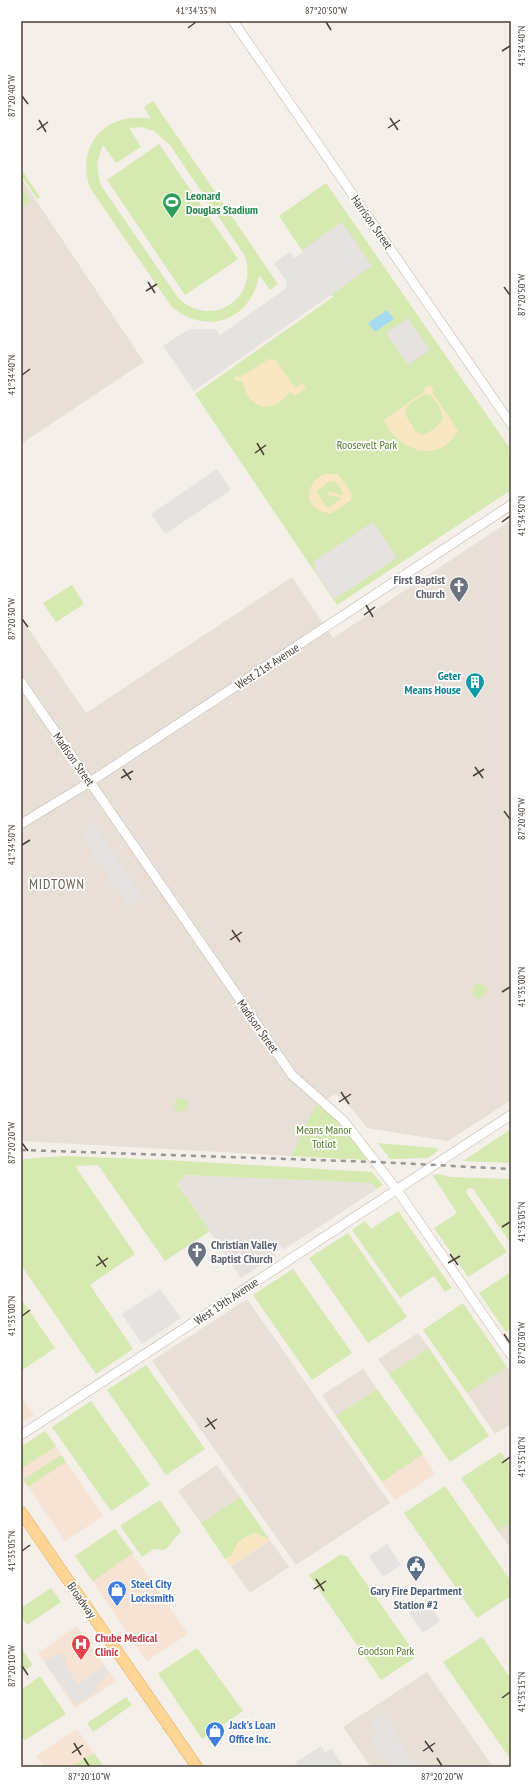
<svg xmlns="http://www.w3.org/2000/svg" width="532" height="1788" font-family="'PT Sans Narrow',sans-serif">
<rect width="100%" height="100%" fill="#f4efe8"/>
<g fill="#e8e0d6">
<path d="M21,178L144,362L21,444Z"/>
<path d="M511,520V1100L448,1141L367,1128L353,1110L336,1094L316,1104L291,1156L21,1141V618L86,713L292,577L333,638Z"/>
<path d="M247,1299L390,1503L296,1565L152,1361Z"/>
<path d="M418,1333L429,1348L389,1374L378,1359Z"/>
<path d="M507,1367L511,1373V1424L495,1434L467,1393Z"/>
<path d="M363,1369L377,1389L336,1416L322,1395Z"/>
<path d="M217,1465L240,1497L201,1523L178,1491Z"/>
<path d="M511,1522V1549L498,1531Z"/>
<path d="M270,1540L289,1567L250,1593L231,1566Z"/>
<path d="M427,1672L493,1767H371L343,1727Z"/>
</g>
<g fill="#f6e3d3">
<path d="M21,1396L34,1415L21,1423Z"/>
<path d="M45,1431L103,1516L65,1541L21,1476V1447Z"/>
<path d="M423,1454L435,1474L395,1500L382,1482Z"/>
<path d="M115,1529L188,1634L147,1661L75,1556Z"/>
<path d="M77,1626L116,1681L75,1708L38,1653Z"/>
<path d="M77,1729L104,1767H44L36,1756Z"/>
</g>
<path fill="#e7e1dd" d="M185,1175L373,1183L377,1189L285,1249L279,1246L274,1250L275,1256L241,1278L177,1183Z"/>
<g fill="#d6e9b0" fill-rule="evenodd">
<path d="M153,101L278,284L270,290L259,275C252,320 205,337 171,306L90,188C75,144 107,111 151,119L144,107ZM141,127L154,131L170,145L245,256C259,298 213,329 179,299L100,184L97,163L103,145L116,163L141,147L129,128Z"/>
<path d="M159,144L238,259L185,295L107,180Z"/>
<path d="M21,169L40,197L37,199L21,175Z"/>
<path d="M326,183L511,450V490L337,605L195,394L333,297L279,216Z"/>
<path d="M22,188L31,201L21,208V189Z"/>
<path d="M72,585L84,604L56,622L43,603Z"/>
<path d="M476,983L486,986L488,990L478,1000L473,995V987Z"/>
<circle cx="181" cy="1105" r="7"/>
<path d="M316,1104C338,1119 351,1138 367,1160L291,1156Z"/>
<path d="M511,1129V1163L463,1161Z"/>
<path d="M378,1143L435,1148L439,1150L428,1158L390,1159Z"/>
<path d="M65,1156L167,1160L372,1172L383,1185L377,1189L372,1183L185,1175L177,1184L210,1231L165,1261L98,1165L75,1166L135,1254L90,1285L133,1349L96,1374L21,1265V1159Z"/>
<path d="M438,1174L451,1177L511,1179V1244L473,1189L469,1188L466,1191L467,1194L507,1252L468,1277L434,1228L457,1213L433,1176Z"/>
<path d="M398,1211L452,1288L445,1292L434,1276L400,1298L352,1230L365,1221L371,1229Z"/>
<path d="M348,1233L407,1317L368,1343L309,1258Z"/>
<path d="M293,1269L352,1353L312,1380L253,1295Z"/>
<path d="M511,1272V1328L506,1332L479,1293Z"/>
<path d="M21,1299L55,1348L21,1371Z"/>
<path d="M463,1303L507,1367L467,1393L423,1330Z"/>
<path d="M429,1348L489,1436L450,1462L389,1374Z"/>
<path d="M146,1365L205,1449L166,1475L107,1390Z"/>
<path d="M377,1389L423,1454L382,1482L336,1416Z"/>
<path d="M91,1401L150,1485L111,1511L52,1427Z"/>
<path d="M45,1431L56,1446L21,1469V1447Z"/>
<path d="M501,1452L511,1467V1522L498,1531L461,1478Z"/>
<path d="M61,1455L66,1462L28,1487L23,1480Z"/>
<path d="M445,1486L511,1581V1596L477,1618L404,1513Z"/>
<path d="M240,1497L270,1540L255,1533C240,1539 238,1541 232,1555L225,1559L201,1523Z"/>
<path d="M160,1500L181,1531L168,1547L164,1550L154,1549L142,1557L121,1527V1525Z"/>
<path d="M115,1529L133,1553L93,1581L75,1556Z"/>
<path d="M340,1555L347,1556L414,1652L413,1659L381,1680L309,1575Z"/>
<path d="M51,1588L61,1602L27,1625L21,1616V1608Z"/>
<path d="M482,1637L511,1679V1760L443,1662Z"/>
<path d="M21,1648L33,1665L21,1673Z"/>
<path d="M197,1648L243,1711L202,1739L159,1675V1673Z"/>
<path d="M40,1676L66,1714L25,1740L21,1735V1690Z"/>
<path d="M126,1697L132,1705L93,1732L87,1723Z"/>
<path d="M95,1754L104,1767H69C78,1763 85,1757 95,1754Z"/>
</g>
<g fill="#f9e7c4" fill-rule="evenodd">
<path d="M266,359L278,361L277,363L295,388L303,383L306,388L295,396L290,392C280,406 261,414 249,397C245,392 245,385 241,380L238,382L234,378L238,375L239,378L266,361Z"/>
<path d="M429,385L433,388V394L458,430C440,466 398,451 384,420L424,392L425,387ZM425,394L431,395C438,406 450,417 436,427C432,430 428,433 423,435L416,432L405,414L407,406Z"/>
<path d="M324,474H338L352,494L351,500L331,514C328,512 323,513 319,510C302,501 309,481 324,474ZM330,481H335L343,493L342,495L329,491L327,492L328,495L342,498L330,507L326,506L317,493L318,490Z"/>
<path d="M255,1533L270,1540L231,1566L225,1559L232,1555C238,1541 240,1539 255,1533Z"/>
</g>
<g fill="#e5e2e0">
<path d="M342,222L372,266L194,391L163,346L189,329H215L220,335L285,289L287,282L274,263L290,252L294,258L303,252L302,250Z"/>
<path d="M408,318L430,350L408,365L386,333Z"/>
<path d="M217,469L231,490L165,534L151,514Z"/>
<path d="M373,522L397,558L334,599L314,570L316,566L313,562Z"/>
<path d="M94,824L142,897L128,906L82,837L89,832L87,828Z"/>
<path d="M160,1289L181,1318L142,1344L122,1314Z"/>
<path d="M387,1544L401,1565L383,1577L369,1556Z"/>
<path d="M426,1600L440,1621L423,1633L409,1613Z"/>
<path d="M61,1653L67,1661L65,1664L77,1685H79L80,1683L104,1666L109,1674L96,1685L97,1691L76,1705L44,1662Z"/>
<path d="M383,1712L399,1734L394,1739L401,1742L410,1756L411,1762L417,1760L422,1767H391L370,1737L376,1732L369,1722Z"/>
<path d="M321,1746L325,1753L331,1748L344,1767H298L296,1762Z"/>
</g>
<path fill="#a4dbf1" d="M387,310L394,319L375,332L368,323Z"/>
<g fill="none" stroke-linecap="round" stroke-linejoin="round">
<defs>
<g id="tertiary">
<path d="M233,21L511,424"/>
<path d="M21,682L292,1075L343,1120L397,1190L511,1355"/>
<path d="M21,824L90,782L511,505"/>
<path d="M21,1435L511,1115"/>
</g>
<path id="primary" d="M21,1512L197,1767"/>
</defs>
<use href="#tertiary" stroke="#c0b6aa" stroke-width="10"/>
<use href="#primary" stroke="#e5b065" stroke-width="12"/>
<use href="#tertiary" stroke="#fff" stroke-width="9"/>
<use href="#primary" stroke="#ffd596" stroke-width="11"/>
<path stroke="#979797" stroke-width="2.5" stroke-dasharray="5 5" stroke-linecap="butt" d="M21,1150L376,1162L511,1169"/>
</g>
<path fill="none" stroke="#483f36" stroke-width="1.5" d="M326,22L331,30M188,28L196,22M502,51L510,46M22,96L28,104M390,118L398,130M39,120L46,132M388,128L400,120M37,130L48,122M148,282L155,293M504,287L510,295M146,291L157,284M22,375L30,369M257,443L264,455M255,453L266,445M502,522L510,516M366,605L373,617M364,615L375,607M22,619L28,627M475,767L483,778M123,769L131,780M473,776L484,769M121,778L133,771M504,811L510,819M22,845L30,840M232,930L240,942M230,940L242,932M502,992L510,987M341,1092L349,1104M339,1102L351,1094M22,1143L28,1151M502,1227L510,1222M450,1254L458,1265M98,1256L106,1267M448,1263L460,1256M96,1266L108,1258M22,1316L30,1310M504,1334L510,1343M207,1418L215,1429M205,1427L217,1419M502,1463L510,1457M22,1551L30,1545M316,1579L324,1591M314,1589L326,1581M22,1666L28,1675M502,1698L510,1692M425,1741L433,1752M74,1743L81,1755M423,1751L435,1743M72,1753L83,1745M84,1758L89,1766M437,1758L442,1766"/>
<defs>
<symbol id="stadium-pin" viewBox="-11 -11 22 30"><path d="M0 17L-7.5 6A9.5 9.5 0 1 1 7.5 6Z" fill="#2e9e5b" stroke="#fff"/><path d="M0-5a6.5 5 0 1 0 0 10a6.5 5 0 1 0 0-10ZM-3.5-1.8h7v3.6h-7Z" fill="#fff"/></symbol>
<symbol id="church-pin" viewBox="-11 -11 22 30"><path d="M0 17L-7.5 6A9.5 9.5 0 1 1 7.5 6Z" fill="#6b7280" stroke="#fff"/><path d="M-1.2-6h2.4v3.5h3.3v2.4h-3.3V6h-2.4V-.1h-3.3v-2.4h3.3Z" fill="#fff"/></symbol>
<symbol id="building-pin" viewBox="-11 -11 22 30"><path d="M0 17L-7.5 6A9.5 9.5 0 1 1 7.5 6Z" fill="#0f9aa8" stroke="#fff"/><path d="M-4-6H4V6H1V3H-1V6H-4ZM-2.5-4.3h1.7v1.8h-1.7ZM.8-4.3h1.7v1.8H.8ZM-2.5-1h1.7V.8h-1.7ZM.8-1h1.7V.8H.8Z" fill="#fff"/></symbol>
<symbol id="civic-pin" viewBox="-11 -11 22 30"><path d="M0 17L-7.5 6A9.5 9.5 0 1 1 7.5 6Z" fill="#5c6f8a" stroke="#fff"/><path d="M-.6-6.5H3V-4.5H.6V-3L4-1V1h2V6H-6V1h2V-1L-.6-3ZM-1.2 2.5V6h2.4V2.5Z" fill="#fff"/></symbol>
<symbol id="shop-pin" viewBox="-11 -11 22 30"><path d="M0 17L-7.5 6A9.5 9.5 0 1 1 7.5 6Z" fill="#3f7fe0" stroke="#fff"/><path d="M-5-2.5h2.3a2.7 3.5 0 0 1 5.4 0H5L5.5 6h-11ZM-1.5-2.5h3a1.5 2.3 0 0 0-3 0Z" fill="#fff"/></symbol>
<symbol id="hospital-pin" viewBox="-11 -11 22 30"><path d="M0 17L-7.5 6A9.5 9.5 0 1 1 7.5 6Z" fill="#e0444e" stroke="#fff"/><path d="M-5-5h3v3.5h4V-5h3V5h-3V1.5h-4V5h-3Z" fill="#fff"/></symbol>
</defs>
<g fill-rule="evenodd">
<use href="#stadium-pin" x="161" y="191" width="22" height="30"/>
<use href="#church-pin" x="448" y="575" width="22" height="30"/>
<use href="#building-pin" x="464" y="671" width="22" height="30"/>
<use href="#church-pin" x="186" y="1240" width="22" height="30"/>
<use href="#civic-pin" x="405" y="1554" width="22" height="30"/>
<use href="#shop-pin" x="106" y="1579" width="22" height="30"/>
<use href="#hospital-pin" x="70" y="1633" width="22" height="30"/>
<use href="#shop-pin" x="204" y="1720" width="22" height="30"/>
</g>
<g text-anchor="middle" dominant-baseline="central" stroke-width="3.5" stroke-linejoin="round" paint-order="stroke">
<g font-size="12" font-weight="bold" fill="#27864d" stroke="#fff" text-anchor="start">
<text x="186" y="195">Leonard<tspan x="186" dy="14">Douglas Stadium</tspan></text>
</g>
<g font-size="12" fill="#483f36" stroke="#fff">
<text transform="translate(372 222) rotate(55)">Harrison Street</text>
<text transform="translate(267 666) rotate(-33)">West 21st Avenue</text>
<text transform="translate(74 759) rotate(55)">Madison Street</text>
<text transform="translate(258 1026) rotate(55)">Madison Street</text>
<text transform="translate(226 1301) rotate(-34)">West 19th Avenue</text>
<text transform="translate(82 1600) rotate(55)">Broadway</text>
</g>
<g font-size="12" fill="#517b28" stroke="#fff">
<text x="367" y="444">Roosevelt Park</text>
<text x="324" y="1129">Means Manor<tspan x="324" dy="14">Totlot</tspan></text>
<text x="386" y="1650">Goodson Park</text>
</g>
<g font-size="12" font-weight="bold" fill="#5b616d" stroke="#fff" text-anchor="end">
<text x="445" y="579">First Baptist<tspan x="445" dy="14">Church</tspan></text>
<text x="211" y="1244" text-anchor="start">Christian Valley<tspan x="211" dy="14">Baptist Church</tspan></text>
</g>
<g font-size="12" font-weight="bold" fill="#0d838f" stroke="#fff" text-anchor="end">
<text x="461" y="675">Geter<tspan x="461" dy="14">Means House</tspan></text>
</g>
<g font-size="12" font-weight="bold" fill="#366cbe" stroke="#fff" text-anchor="start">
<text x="131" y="1583">Steel City<tspan x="131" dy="14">Locksmith</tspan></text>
<text x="229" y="1724">Jack's Loan<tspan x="229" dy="14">Office Inc.</tspan></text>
</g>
<g font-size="12" font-weight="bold" fill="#4e5e75" stroke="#fff">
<text x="416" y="1590">Gary Fire Department<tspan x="416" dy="14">Station #2</tspan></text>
</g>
<g font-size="12" font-weight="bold" fill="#be3a42" stroke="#fff" text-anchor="start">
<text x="95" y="1637">Chube Medical<tspan x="95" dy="14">Clinic</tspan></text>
</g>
<g font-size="14" letter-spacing="1" fill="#6b5c4e" stroke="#fff">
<text x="57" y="884">MIDTOWN</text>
</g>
</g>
<rect width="532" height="1788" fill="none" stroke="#ffffff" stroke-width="44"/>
<rect x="22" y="22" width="488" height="1744" fill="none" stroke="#483f36" stroke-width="1.5"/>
<g font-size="10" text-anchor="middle" fill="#483f36">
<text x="196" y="14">41°34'35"N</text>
<text x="326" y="14">87°20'50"W</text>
<text transform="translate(521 46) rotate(-90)" y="4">41°34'40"N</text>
<text transform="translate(11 96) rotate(-90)" y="4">87°20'40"W</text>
<text transform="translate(521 295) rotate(-90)" y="4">87°20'50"W</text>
<text transform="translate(11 375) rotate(-90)" y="4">41°34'40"N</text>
<text transform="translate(521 516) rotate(-90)" y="4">41°34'50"N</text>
<text transform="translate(11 619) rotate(-90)" y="4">87°20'30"W</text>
<text transform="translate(521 819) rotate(-90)" y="4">87°20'40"W</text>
<text transform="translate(11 845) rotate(-90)" y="4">41°34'50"N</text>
<text transform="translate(521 987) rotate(-90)" y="4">41°35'00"N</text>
<text transform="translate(11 1143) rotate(-90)" y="4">87°20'20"W</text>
<text transform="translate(521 1222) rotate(-90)" y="4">41°35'05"N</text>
<text transform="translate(11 1316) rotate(-90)" y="4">41°35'00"N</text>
<text transform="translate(521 1343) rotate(-90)" y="4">87°20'30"W</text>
<text transform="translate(521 1457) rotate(-90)" y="4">41°35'10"N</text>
<text transform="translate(11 1551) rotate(-90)" y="4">41°35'05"N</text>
<text transform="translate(11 1666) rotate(-90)" y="4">87°20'10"W</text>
<text transform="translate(521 1692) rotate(-90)" y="4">41°35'15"N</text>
<text x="89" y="1780">87°20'10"W</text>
<text x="442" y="1780">87°20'20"W</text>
</g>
</svg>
